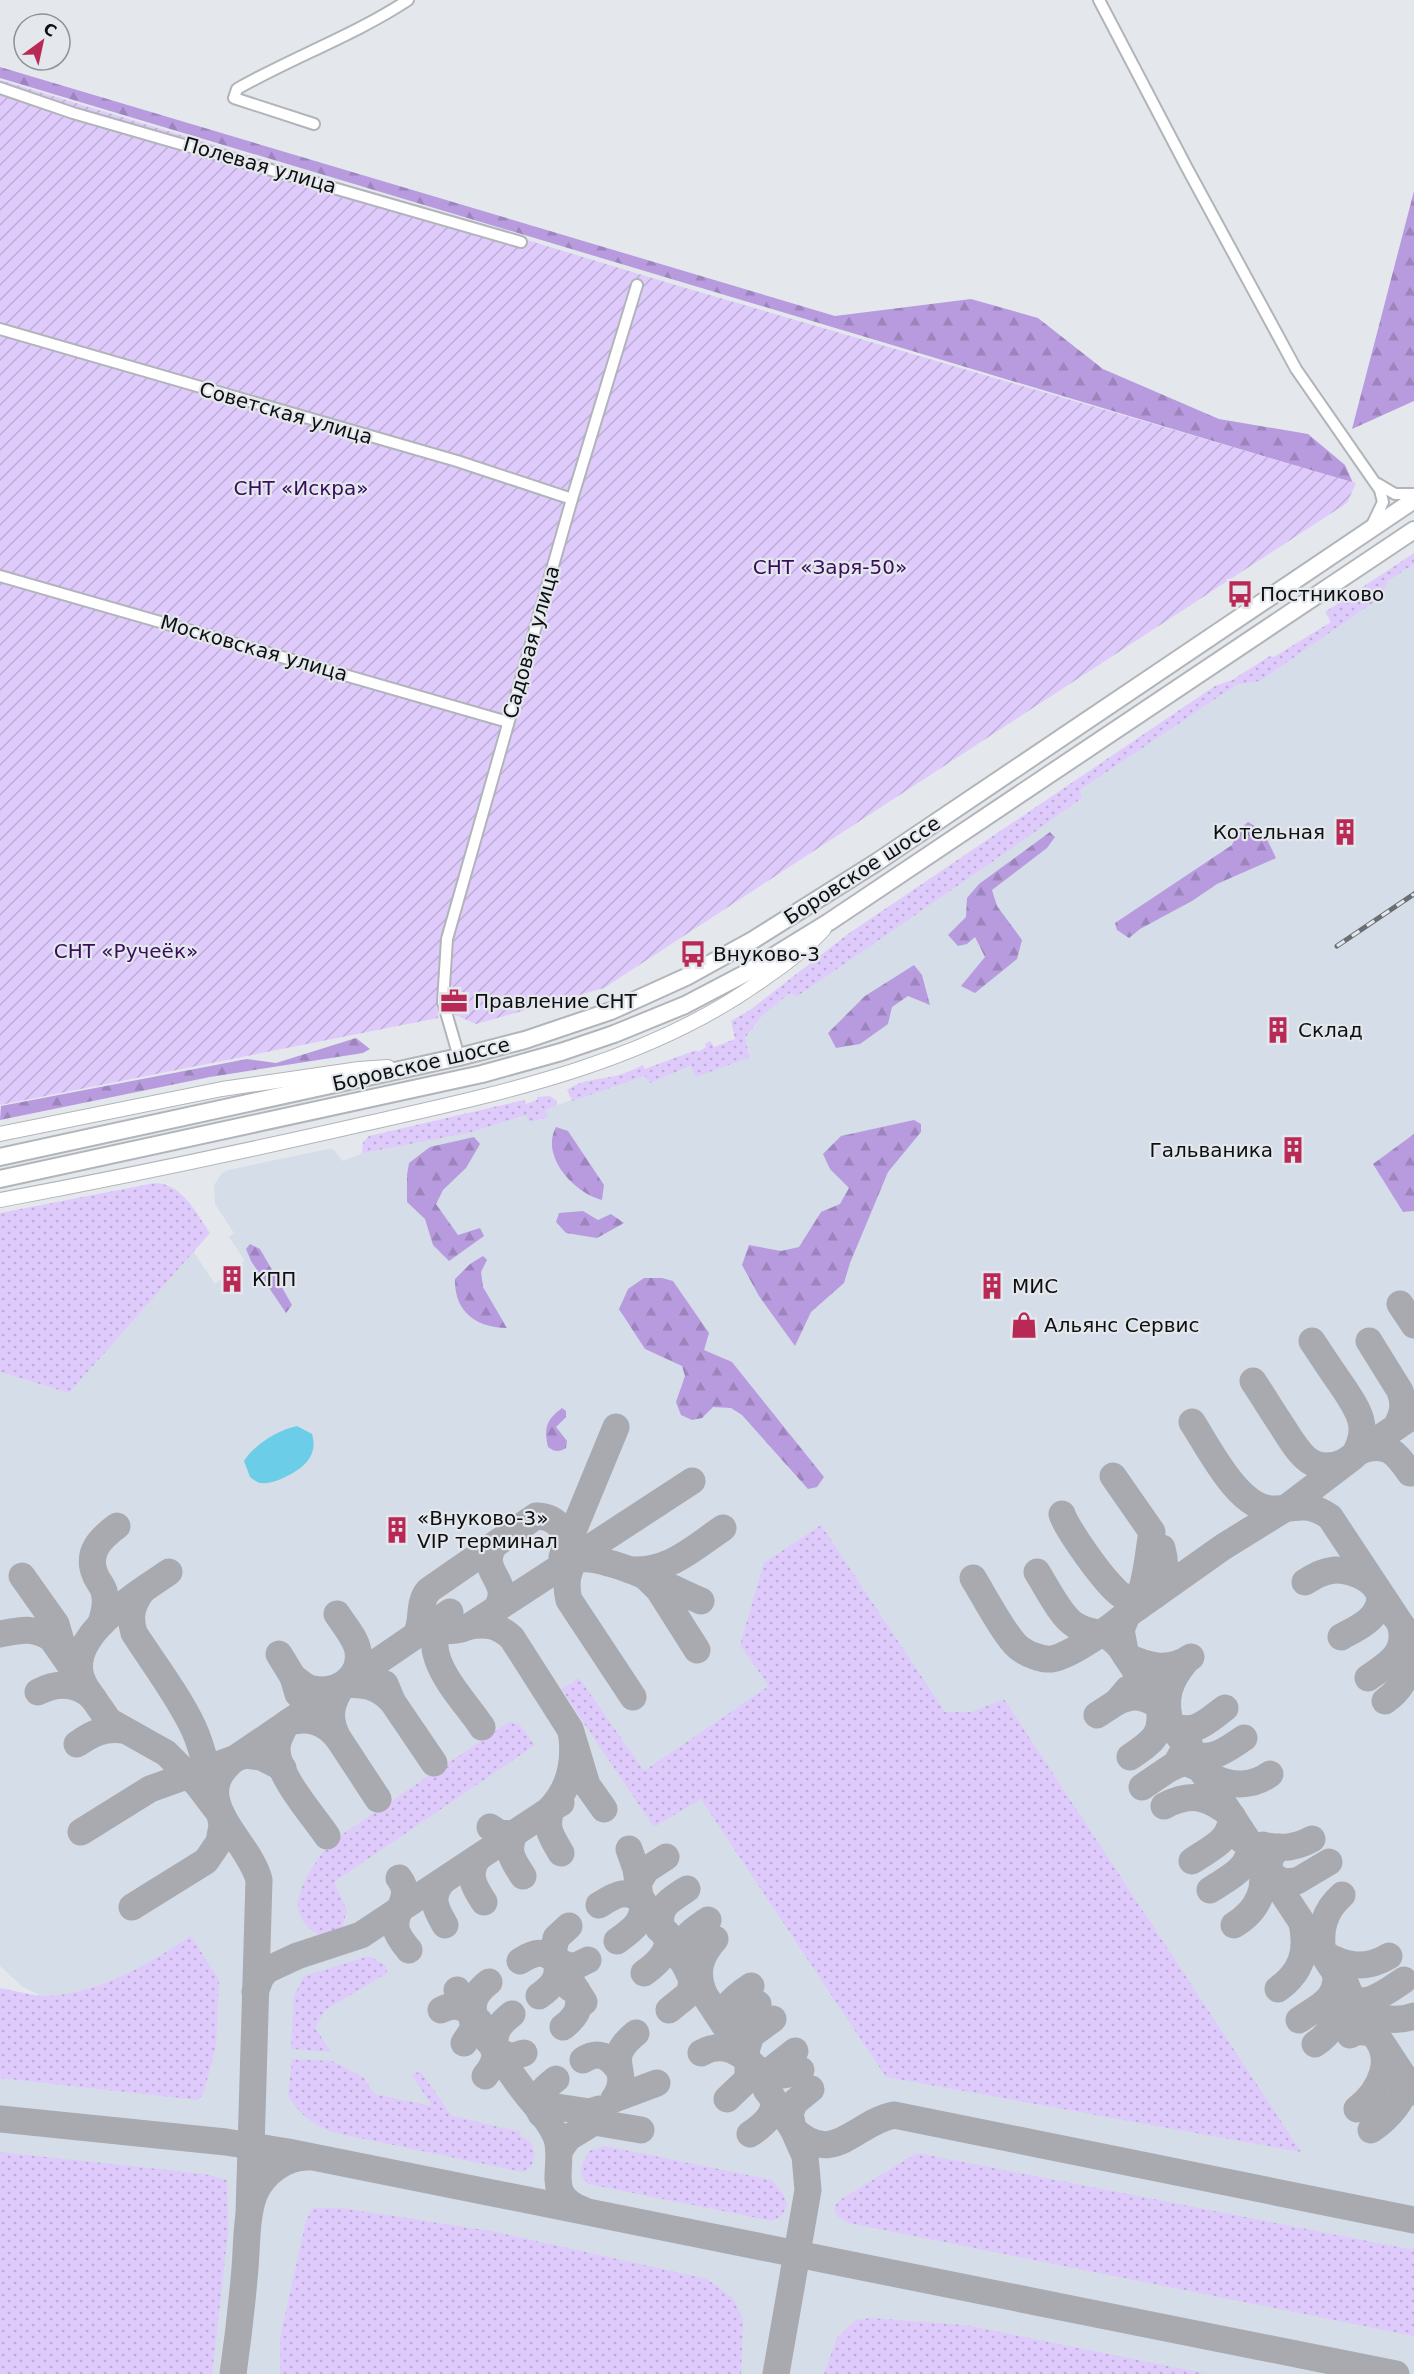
<svg xmlns="http://www.w3.org/2000/svg" width="1414" height="2374" font-family="'DejaVu Sans',sans-serif">
<defs>
<pattern id="grass-dots" width="8" height="8" patternUnits="userSpaceOnUse" patternTransform="scale(1.5)"><rect width="8" height="8" fill="#decafb"/><path d="M2 2h.1M6 6h.1" fill="none" stroke="#bdacd6" stroke-width="1.8" stroke-linecap="round"/></pattern>
<pattern id="forest-firs" width="22" height="20" patternUnits="userSpaceOnUse" patternTransform="scale(1.5)"><rect width="22" height="20" fill="#b89bde"/><path d="M5 1l3.5 6h-7zM16 11l3.5 6h-7z" fill="#9d84bd"/></pattern>
<pattern id="garden-furrows" width="10" height="10" patternUnits="userSpaceOnUse" patternTransform="scale(1.5)"><rect width="10" height="10" fill="#decafb"/><path d="M-1 1l2-2M0 10L10 0M9 11l2-2" fill="none" stroke="#bdacd6"/></pattern>
</defs>
<rect width="100%" height="100%" fill="#e4e8ed"/>
<path fill="#d5dde8" d="M1414,564V2374H0V1989L41,1996L23,1987L0,1966V1372L69,1393L193,1251L215,1284L245,1261L229,1237L234,1233L215,1204L214,1185L222,1173L228,1170L328,1149L334,1150L343,1161L373,1149L468,1133L526,1114L529,1122L548,1116L545,1110L557,1105L646,1076L650,1083L692,1066L696,1076L750,1053L745,1039L764,1014L790,993L796,996L1011,849L1082,798L1080,790L1236,685L1260,681L1380,597L1388,581Z"/>
<g fill="url(#grass-dots)">
<path d="M1414,553V564L1388,581L1381,597L1260,681L1236,685L1080,790L1082,798L1011,849L796,997L790,993L764,1014L745,1038L750,1057L696,1077L691,1066L650,1083L645,1076L572,1101L567,1090C582,1079 599,1080 615,1076C625,1074 634,1069 643,1065L645,1069L696,1050L698,1052L706,1047L705,1044L710,1041L714,1047L735,1039L731,1021L750,1010L848,934L1215,686L1232,680L1270,656L1274,657L1331,622L1325,612Z"/>
<path d="M550,1096L557,1101V1105L546,1110L548,1117L529,1122L526,1115L468,1133L362,1153L363,1142L369,1136L524,1100L526,1104L537,1100V1097Z"/>
<path d="M155,1183C183,1184 195,1212 210,1233L69,1393L0,1372V1213Z"/>
<path d="M821,1525L945,1712H972L1004,1699L1301,2152L886,2077L701,1799L654,1827L583,1722L562,1689L579,1678L644,1771L769,1686L740,1645L764,1563Z"/>
<path d="M509,1722L519,1724L535,1745L334,1882L347,1911C345,1916 344,1924 341,1929C328,1949 299,1925 298,1908C296,1887 319,1857 331,1842Z"/>
<path d="M191,1936L219,1980L216,2046L204,2092L198,2100L0,2078V1988C13,1990 28,1995 41,1996C96,1996 147,1965 191,1936Z"/>
<path d="M369,1956L386,1966L387,1973L325,2010L315,2028L331,2052L291,2049L294,1996L304,1976Z"/>
<path d="M292,2059L332,2061L363,2077L374,2094L432,2106L412,2075L420,2071L452,2116L521,2132L520,2136L531,2142L535,2154L532,2165L523,2172L336,2133C313,2125 301,2116 288,2096Z"/>
<path d="M605,2146L772,2180L783,2194L787,2205L783,2214L773,2221L588,2184L581,2175L582,2165L589,2151Z"/>
<path d="M0,2152L205,2174L227,2180L228,2233L212,2374H0Z"/>
<path d="M917,2153L1414,2250V2336L849,2223C838,2218 828,2210 840,2200Z"/>
<path d="M313,2208H341L491,2231L707,2279L733,2298L743,2320L741,2374H280V2338L306,2221Z"/>
<path d="M871,2318L965,2325L1207,2374H824L837,2338L856,2320Z"/>
</g>
<g fill="url(#forest-firs)">
<path d="M0,67L835,316L971,299L1038,318L1103,369L1219,419L1308,434L1345,465L1353,483L0,78Z"/>
<path d="M1414,191V401L1352,429Z"/>
<path d="M1248,822L1263,831L1276,858L1217,884L1192,901L1140,929L1129,938L1117,930L1115,923L1232,845L1238,831Z"/>
<path d="M1050,832L1055,837L1047,848L992,890L997,906L1022,940L1017,959L975,993L961,986L985,957L975,937L967,944L958,946L948,935L966,917L967,898L979,884Z"/>
<path d="M914,965L922,975L930,1005L908,996L892,1007L888,1024L860,1044L836,1048L828,1033L865,996Z"/>
<path d="M356,1038L370,1049L363,1053L210,1077L0,1120L1,1106L247,1059L276,1063Z"/>
<path d="M914,1120L921,1124V1132L888,1172L850,1263L844,1283L811,1312L795,1346L759,1296L742,1265L749,1245L781,1251L799,1247L821,1212L840,1204L849,1188L830,1169L823,1154L841,1136Z"/>
<path d="M556,1127L568,1131L604,1185L602,1200C574,1193 540,1156 556,1127Z"/>
<path d="M1414,1134V1211L1403,1212L1373,1164Z"/>
<path d="M474,1137L480,1144L466,1168L443,1190L436,1204L458,1235L480,1228L484,1236L449,1261L433,1245L425,1219L407,1202V1175L409,1163L430,1147Z"/>
<path d="M583,1211L598,1220L611,1214L624,1223L597,1238L566,1233L556,1222L559,1213Z"/>
<path d="M250,1244L260,1249L292,1305L286,1313L251,1261L246,1249Z"/>
<path d="M483,1256L487,1260L481,1272L483,1287L507,1328C477,1328 454,1312 455,1279L470,1264Z"/>
<path d="M644,1278H662L673,1281L709,1333L704,1350L732,1362L824,1477L817,1487L808,1489L742,1415L731,1408L713,1407L702,1418L692,1420L681,1415L676,1402L685,1376L682,1366L645,1349L619,1309L628,1289Z"/>
<path d="M562,1408L566,1411V1417L556,1427L567,1441L566,1448C559,1452 555,1452 548,1447C544,1428 546,1420 562,1408Z"/>
</g>
<path fill="url(#garden-furrows)" d="M0,80L672,284L1356,483L1347,503L604,988L476,1024L435,1006L438,1010V1018L0,1105Z"/>
<path fill="#6bcde7" d="M297,1426L312,1434C319,1458 301,1470 281,1479C275,1481 269,1484 262,1483C258,1483 254,1480 250,1477L244,1461C255,1444 278,1430 297,1426Z"/>
<g fill="none" stroke-linecap="round" stroke-linejoin="round">
<g stroke="#a8aaaf" stroke-width="27">
<path d="M1400,1304L1414,1325"/>
<path d="M1369,1341L1400,1391C1405,1405 1403,1414 1396,1427"/>
<path d="M1253,1381C1263,1396 1272,1411 1282,1426C1297,1449 1310,1477 1344,1462L1414,1415"/>
<path d="M1192,1422C1209,1448 1238,1508 1272,1509C1297,1510 1306,1500 1330,1517L1414,1644"/>
<path d="M1362,1450C1388,1442 1396,1453 1410,1473"/>
<path d="M1062,1514C1066,1528 1110,1591 1123,1596C1135,1601 1144,1598 1155,1595C1165,1579 1167,1566 1162,1548"/>
<path d="M494,1545C477,1573 513,1580 497,1608"/>
<path d="M564,1553L616,1427"/>
<path d="M630,1570C669,1572 692,1549 723,1528"/>
<path d="M1037,1572C1046,1586 1061,1617 1075,1625C1094,1637 1103,1627 1120,1647L1414,2092"/>
<path d="M22,1576L56,1624L63,1648"/>
<path d="M647,1578L659,1590L697,1650"/>
<path d="M973,1578C983,1594 1005,1636 1018,1647C1026,1654 1042,1660 1052,1659C1071,1656 1131,1616 1138,1600C1147,1580 1148,1553 1152,1532L1113,1476"/>
<path d="M1305,1582C1315,1576 1323,1571 1335,1570C1354,1569 1390,1585 1377,1609C1371,1623 1353,1630 1341,1637"/>
<path d="M142,1591C132,1605 129,1616 134,1633C154,1664 178,1695 194,1729C204,1751 207,1774 215,1797"/>
<path d="M101,1624C104,1613 107,1603 104,1591C102,1585 97,1580 95,1574C86,1552 101,1538 117,1526"/>
<path d="M470,1626C488,1623 499,1626 512,1638L570,1729L587,1785L604,1809"/>
<path d="M0,1634C19,1630 35,1626 52,1639L109,1721L166,1753L198,1785L220,1814L222,1825L219,1842L206,1861L132,1907"/>
<path d="M420,1634C438,1627 450,1635 470,1626L692,1481"/>
<path d="M416,1635C424,1620 417,1603 429,1590L536,1516C560,1516 571,1536 562,1557"/>
<path d="M279,1654L293,1677L298,1694"/>
<path d="M1191,1657C1169,1672 1149,1667 1126,1656L1121,1630L1127,1615L1223,1547L1286,1508L1353,1457C1372,1427 1358,1410 1341,1384C1331,1370 1322,1356 1312,1341"/>
<path d="M1186,1661C1169,1681 1163,1699 1171,1725C1195,1736 1207,1721 1225,1708"/>
<path d="M293,1677C300,1682 306,1688 313,1689C338,1694 362,1677 358,1651C356,1638 344,1625 337,1614"/>
<path d="M1368,1678C1383,1667 1403,1657 1402,1636C1402,1629 1401,1623 1396,1618"/>
<path d="M84,1684C59,1639 139,1593 169,1572"/>
<path d="M385,1684L392,1701L434,1763"/>
<path d="M38,1692C58,1682 77,1682 93,1698"/>
<path d="M633,1697L569,1600C565,1584 567,1573 575,1559C606,1554 671,1588 701,1601"/>
<path d="M1385,1701C1409,1684 1414,1662 1407,1633"/>
<path d="M1117,1702C1133,1694 1145,1696 1159,1706C1164,1735 1152,1742 1130,1757"/>
<path d="M1097,1715L1117,1702L1128,1689"/>
<path d="M1189,1743L1191,1753C1211,1763 1227,1749 1244,1738"/>
<path d="M77,1744C93,1733 103,1728 123,1730"/>
<path d="M1171,1768C1177,1765 1183,1762 1189,1764C1198,1766 1207,1774 1215,1778C1232,1787 1254,1786 1270,1774"/>
<path d="M1142,1787L1176,1764L1181,1755"/>
<path d="M378,1799L338,1738C327,1718 331,1702 343,1685C363,1683 378,1686 392,1701"/>
<path d="M1164,1806C1192,1791 1209,1797 1232,1816C1230,1842 1212,1847 1192,1861"/>
<path d="M490,1827L499,1833L514,1834C506,1852 513,1861 523,1876"/>
<path d="M81,1832L150,1789L245,1755L261,1757L283,1768"/>
<path d="M327,1836C312,1814 277,1775 277,1749C277,1739 282,1731 287,1723C307,1716 324,1721 338,1738"/>
<path d="M1263,1845C1281,1850 1296,1848 1312,1839"/>
<path d="M1279,1847C1270,1855 1268,1862 1270,1874L1283,1882L1297,1881L1329,1862"/>
<path d="M629,1849L636,1869L640,1897L793,2129C834,2168 854,2123 894,2115L1414,2220"/>
<path d="M561,1853C551,1836 544,1827 552,1808L561,1803"/>
<path d="M477,1859C467,1875 474,1887 484,1902"/>
<path d="M399,1878C414,1897 393,1910 396,1929C398,1937 404,1944 409,1950"/>
<path d="M442,1882C429,1898 436,1909 445,1925"/>
<path d="M637,1885L646,1870L666,1857"/>
<path d="M1210,1890C1228,1878 1251,1869 1250,1844L1242,1840"/>
<path d="M1342,1895C1324,1911 1319,1930 1323,1953C1345,1967 1366,1970 1389,1956"/>
<path d="M599,1905C615,1895 625,1888 642,1900C646,1921 632,1930 617,1941"/>
<path d="M1234,1925C1259,1910 1269,1886 1259,1859"/>
<path d="M569,1926L556,1938L553,1953L584,2002"/>
<path d="M667,1933L662,1929C656,1907 670,1900 687,1889"/>
<path d="M520,1961C534,1952 544,1949 557,1962C559,1979 553,1986 539,1996"/>
<path d="M557,1962L574,1967L588,1960"/>
<path d="M691,1966L682,1960C678,1939 692,1931 708,1920"/>
<path d="M644,1973C658,1963 679,1944 659,1929"/>
<path d="M1347,1987C1356,2017 1389,1990 1404,1980"/>
<path d="M1278,1989C1302,1972 1308,1951 1302,1923"/>
<path d="M457,1990C477,2021 496,2053 518,2083C529,2099 551,2120 557,2139C565,2168 543,2195 583,2210"/>
<path d="M703,1991C695,1970 701,1955 715,1939"/>
<path d="M255,1992L261,1977L267,1970L297,1956L361,1935L548,1811C569,1791 575,1766 572,1737"/>
<path d="M758,2004C721,2039 752,2092 801,2070"/>
<path d="M1355,2005C1375,2017 1391,2024 1414,2016"/>
<path d="M441,2010C452,2004 461,2005 471,2013L474,2028L464,2043"/>
<path d="M669,2010L690,1993L692,1980L686,1967"/>
<path d="M512,2014C499,2024 492,2033 496,2050L511,2057L524,2053"/>
<path d="M1299,2020C1319,2006 1337,2001 1336,1974C1337,1979 1340,1983 1341,1988C1347,2009 1332,2033 1315,2044"/>
<path d="M479,2021L475,2018C470,2002 476,1992 489,1982"/>
<path d="M563,2027C576,2017 582,2008 577,1991L570,1988"/>
<path d="M731,2031C708,2016 739,1994 751,1986"/>
<path d="M1350,2035L1357,2031L1372,2033C1397,2057 1380,2091 1357,2109"/>
<path d="M746,2051L751,2035L773,2019"/>
<path d="M701,2053C718,2043 733,2048 748,2060V2079L727,2099"/>
<path d="M583,2060C598,2050 609,2056 619,2070"/>
<path d="M485,2076C495,2064 500,2051 487,2040"/>
<path d="M767,2082L771,2070L795,2051"/>
<path d="M528,2096L537,2104L590,2112L599,2109"/>
<path d="M614,2099C634,2069 600,2062 636,2033"/>
<path d="M614,2099L657,2083"/>
<path d="M541,2114C532,2098 544,2088 556,2079"/>
<path d="M0,2119L226,2142L288,2152L1396,2374"/>
<path d="M1371,2130C1384,2121 1414,2094 1400,2079"/>
<path d="M750,2134C764,2125 784,2108 767,2091"/>
<path d="M559,2151L568,2138L594,2122L641,2130"/>
<path d="M249,2214L259,1880C249,1839 183,1798 236,1758L450,1612C409,1648 461,1695 482,1727"/>
<path d="M233,2374C238,2339 242,2304 245,2268C247,2244 246,2217 254,2195C263,2173 285,2157 308,2157"/>
<path d="M776,2374L808,2190L805,2156L793,2129L790,2113L795,2102L811,2089"/>
</g>
<defs>
<g id="street">
<path d="M1099,0L1187,168L1296,369L1380,490L1383,502L1372,525"/>
<path d="M0,88L73,113L521,242"/>
<path d="M314,124L234,98L237,89C293,57 355,35 408,0"/>
<path d="M0,329L457,461L572,499"/>
<path d="M1378,484L1395,494H1414"/>
<path d="M0,576L508,722"/>
<path d="M459,1057L443,1002L447,939L572,499L637,285"/>
</g>
<g id="secondary">
<path d="M0,1134L222,1089L359,1069L388,1067"/>
<path d="M0,1200C112,1179 222,1156 333,1131C481,1097 640,1069 765,978C787,963 807,948 824,929"/>
</g>
<g id="primary">
<path d="M0,1157L459,1057L525,1040L611,1011L686,977L753,940L877,862L1414,500"/>
<path d="M0,1179L482,1074L561,1052L614,1034L685,1005L746,973L829,922L1414,530"/>
</g>
</defs>
<use href="#street" stroke="#b1b5ba" stroke-width="14"/>
<use href="#secondary" stroke="#b1b5ba" stroke-width="16"/>
<use href="#primary" stroke="#b1b5ba" stroke-width="20"/>
<use href="#street" stroke="#fff" stroke-width="10"/>
<use href="#secondary" stroke="#fff" stroke-width="14"/>
<use href="#primary" stroke="#fff" stroke-width="16"/>
<defs>
<path id="rail" d="M1337,946L1414,894"/>
</defs>
<use href="#rail" stroke="#6b6d71" stroke-width="5"/>
<use href="#rail" stroke="#e4e8ed" stroke-width="3" stroke-dasharray="9" stroke-linecap="butt"/>
</g>
<defs>
<symbol id="bus-bare" viewBox="-9 -9 18 18"><path d="M-5-6H5V4H4V6H2V4H-2V6H-4V4H-5ZM-3.5-4V0h7V-4ZM-3.5 1.2v1.5H-2V1.2ZM2 1.2v1.5H3.5V1.2Z" fill="#b92955" stroke="#e4e8ed" stroke-width="2.5" paint-order="stroke"/></symbol>
<symbol id="building-bare" viewBox="-9 -9 18 18"><path d="M-4-6H4V6H1V3H-1V6H-4ZM-2.5-4.3h1.7v1.8h-1.7ZM.8-4.3h1.7v1.8H.8ZM-2.5-1h1.7V.8h-1.7ZM.8-1h1.7V.8H.8Z" fill="#b92955" stroke="#e4e8ed" stroke-width="2.5" paint-order="stroke"/></symbol>
<symbol id="office-bare" viewBox="-9 -9 18 18"><path d="M-6-3h4V-5.5h4V-3h4V5H-6ZM-1-4.5V-3h2v-1.5ZM-6 0V1H6V0Z" fill="#b92955" stroke="#e4e8ed" stroke-width="2.5" paint-order="stroke"/></symbol>
<symbol id="shop-bare" viewBox="-9 -9 18 18"><path d="M-5-2.5h2.3a2.7 3.5 0 0 1 5.4 0H5L5.5 6h-11ZM-1.5-2.5h3a1.5 2.3 0 0 0-3 0Z" fill="#b92955" stroke="#e4e8ed" stroke-width="2.5" paint-order="stroke"/></symbol>
</defs>
<g fill-rule="evenodd">
<use href="#bus-bare" x="1221" y="575" width="38" height="38"/>
<use href="#building-bare" x="1326" y="813" width="38" height="38"/>
<use href="#bus-bare" x="674" y="935" width="38" height="38"/>
<use href="#office-bare" x="435" y="982" width="38" height="38"/>
<use href="#building-bare" x="1259" y="1011" width="38" height="38"/>
<use href="#building-bare" x="1274" y="1131" width="38" height="38"/>
<use href="#building-bare" x="213" y="1260" width="38" height="38"/>
<use href="#building-bare" x="973" y="1267" width="38" height="38"/>
<use href="#shop-bare" x="1005" y="1306" width="38" height="38"/>
<use href="#building-bare" x="378" y="1511" width="38" height="38"/>
</g>
<g text-anchor="middle" dominant-baseline="central" stroke-width="4.5" stroke-linejoin="round" paint-order="stroke">
<g font-size="20" fill="#0e0f11" stroke="#e4e8ed">
<text transform="translate(260 165) rotate(16)">Полевая улица</text>
<text transform="translate(286 413) rotate(16)">Советская улица</text>
<text transform="translate(531 642) rotate(-74)">Садовая улица</text>
<text transform="translate(254 648) rotate(16)">Московская улица</text>
<text transform="translate(862 870) rotate(-33)">Боровское шоссе</text>
<text transform="translate(421 1064) rotate(-13)">Боровское шоссе</text>
</g>
<g font-size="20" fill="#380d5c" stroke="#e4e8ed">
<text x="301" y="488">СНТ «Искра»</text>
<text x="830" y="567">СНТ «Заря-50»</text>
<text x="126" y="951">СНТ «Ручеёк»</text>
</g>
<g font-size="20" fill="#0e0f11" stroke="#e4e8ed" text-anchor="start">
<text x="1260" y="594">Постниково</text>
<text x="1325" y="832" text-anchor="end">Котельная</text>
<text x="713" y="954">Внуково-3</text>
<text x="474" y="1001">Правление СНТ</text>
<text x="1298" y="1030">Склад</text>
<text x="1273" y="1150" text-anchor="end">Гальваника</text>
<text x="252" y="1279">КПП</text>
<text x="1012" y="1286">МИС</text>
<text x="1044" y="1325">Альянс Сервис</text>
<text x="417" y="1518">«Внуково-3»<tspan x="417" dy="23">VIP терминал</tspan></text>
</g>
</g>
<g transform="translate(42 42) rotate(33)"><circle r="28" fill="#e4e8ed" stroke="#8e9195" stroke-width="1.5"/>
<path d="M0-4.5L10 22L0 15L-10 22Z" fill="#b92955"/>
<text y="-9" font-size="16" font-weight="bold" text-anchor="middle" fill="#0e0f11">С</text>
</g>
</svg>
